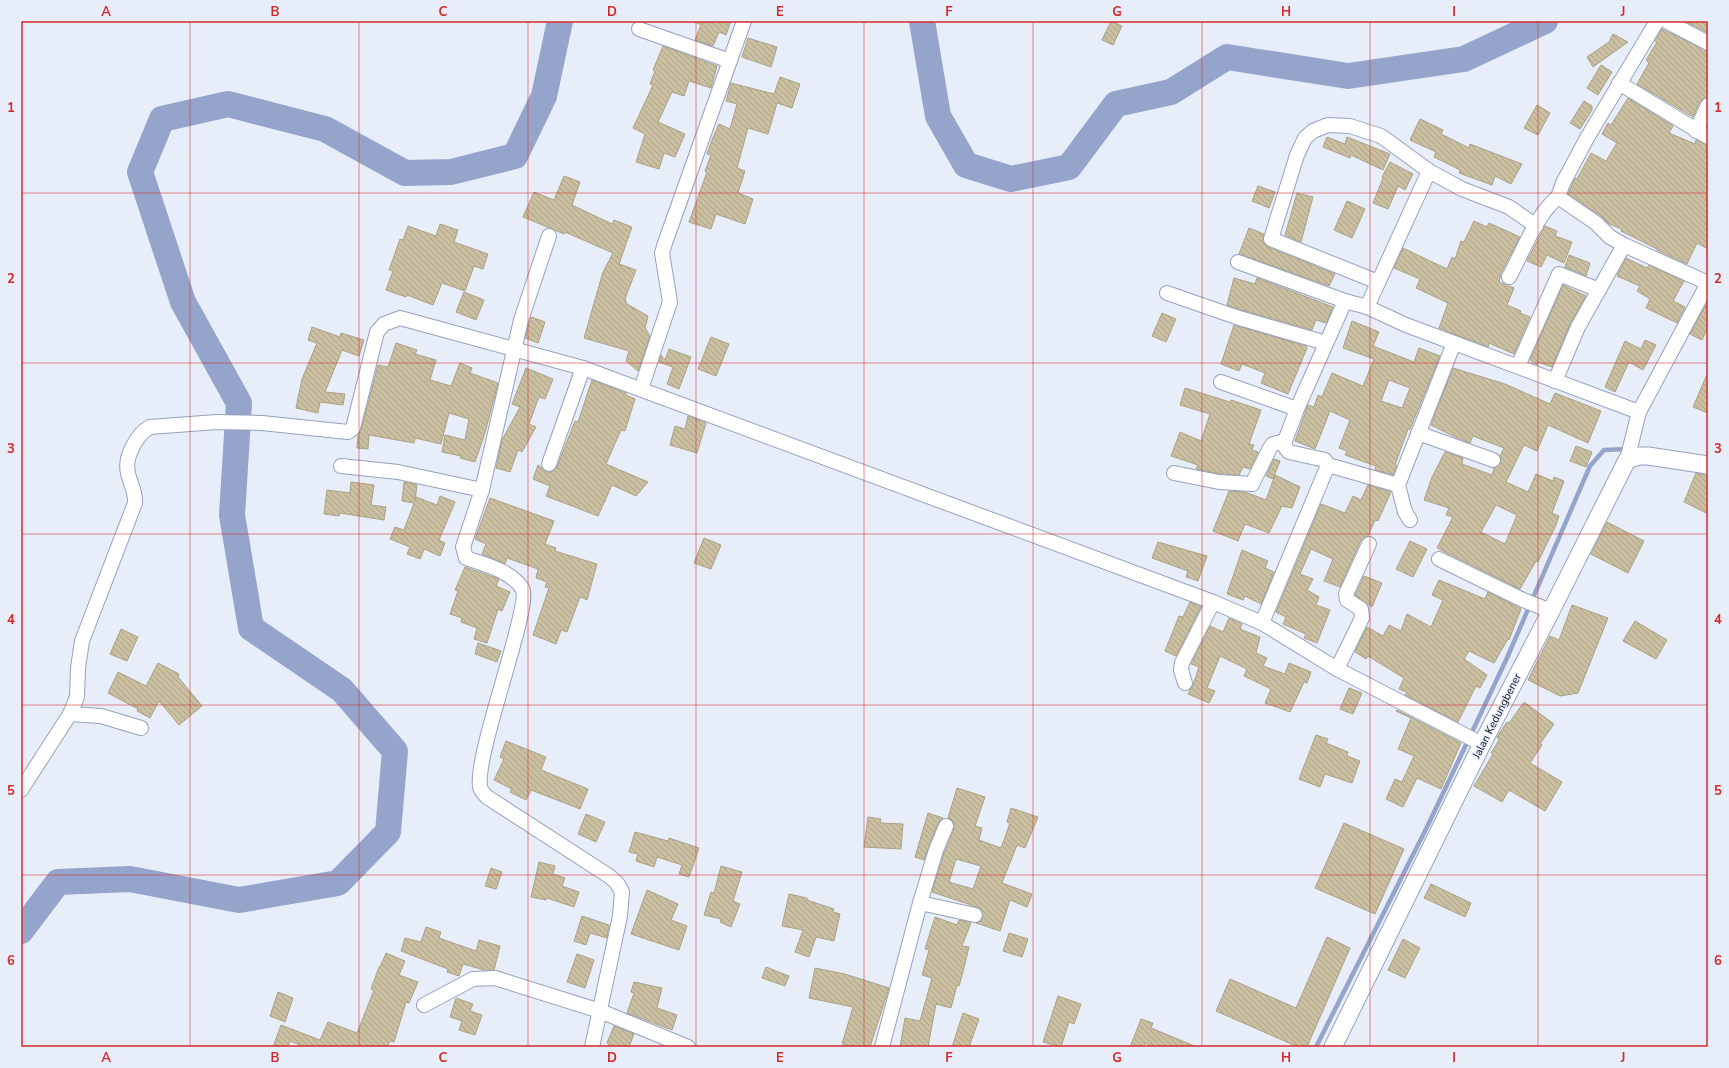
<svg xmlns="http://www.w3.org/2000/svg" width="1729" height="1068" font-family="'Nunito Sans',sans-serif">
<defs>
<pattern id="building-back-hatch" width="6" height="6" patternUnits="userSpaceOnUse"><rect width="6" height="6" fill="#cac0a1"/><path d="M-1 5l2 2M0 0l6 6M5-1l2 2" fill="none" stroke="#aca48a"/></pattern>
</defs>
<rect width="100%" height="100%" fill="#e8edfa"/>
<g fill="none" stroke-linecap="round" stroke-linejoin="round">
<path stroke="#95a4cb" stroke-width="4.5" d="M1316,1047L1428,825L1507,658L1590,466L1604,450L1627,449"/>
<g stroke="#95a4cb" stroke-width="26">
<path d="M922,21L938,116L966,165L1011,179L1069,167L1116,104L1171,92L1227,57L1348,76L1464,59L1545,21"/>
<path d="M21,931L58,882L130,879L239,900L338,883L388,832L395,751L342,690L251,628L232,515L239,403L183,302L140,172L162,119L228,104L325,129L405,173L451,172L515,156L544,96L560,21"/>
</g>
</g>
<g fill="url(#building-back-hatch)" stroke="#aba183" fill-rule="evenodd">
<path d="M693,21H731L726,35L719,32L713,46L695,40L701,25Z"/>
<path d="M1111,21L1122,26L1113,45L1102,40Z"/>
<path d="M1684,21H1708V33Z"/>
<path d="M1662,29L1708,51V97L1700,101L1693,117L1637,84L1649,63L1646,60L1657,42L1655,41Z"/>
<path d="M1613,34L1628,42L1593,67L1587,57L1609,42Z"/>
<path d="M748,38L777,47L771,67L742,57Z"/>
<path d="M663,46L717,66L711,88L689,81L684,96L672,92L658,122L685,134L675,157L664,153L659,169L636,162L645,134L633,128L653,85L650,84L655,71L653,70Z"/>
<path d="M1601,65L1612,72L1598,95L1587,88Z"/>
<path d="M780,77L800,84L792,108L777,103L768,134L748,128L737,168L745,171L738,193L753,199L745,224L716,214L711,229L689,222L707,172L705,171L711,155L707,154L712,140L719,124L730,129L737,104L726,101L731,83L774,94Z"/>
<path d="M1628,98L1673,126L1669,133L1695,144L1696,140L1708,145V249L1697,243L1687,264L1657,250V249L1621,231L1622,229L1609,224L1601,216L1568,194L1575,178L1577,179L1591,153L1606,161L1617,143L1602,134L1608,123L1611,125Z"/>
<path d="M1584,101L1592,106V110L1580,129L1570,123Z"/>
<path d="M1537,105L1550,113L1538,135L1524,128Z"/>
<path d="M1420,119L1443,130L1441,134L1469,148L1470,144L1522,164L1511,184L1495,176L1492,185L1459,173L1460,170L1434,157L1436,152L1410,140Z"/>
<path d="M1327,137L1345,144L1347,137L1390,154L1383,170L1351,155L1350,158L1323,147Z"/>
<path d="M1390,162L1413,174L1405,190L1398,186L1388,209L1373,203L1383,178L1382,177Z"/>
<path d="M564,176L580,182L572,205L612,224L614,220L632,227L619,264L636,270L625,299L627,304L648,316L645,328L650,336L638,371L626,361L629,351L584,338L603,272L613,253L565,232L564,234L523,217L534,192L554,200Z"/>
<path d="M1258,186L1275,192L1269,208L1252,201Z"/>
<path d="M1297,193L1313,197L1301,242L1285,235Z"/>
<path d="M1347,201L1365,209L1352,238L1334,230Z"/>
<path d="M1474,221L1487,227L1489,223L1520,237L1501,273L1499,282L1514,288L1507,305L1521,311L1520,313L1530,317L1514,354L1489,343L1488,347L1439,328L1448,303L1416,288L1420,279L1394,268L1403,248L1447,269L1452,257L1455,259L1461,241L1464,242Z"/>
<path d="M440,224L458,230L454,242L488,254L483,269L474,266L465,291L442,283L433,305L407,295L406,297L386,290L393,271L389,270L400,239L403,240L408,226L436,236Z"/>
<path d="M1545,226L1557,231L1555,236L1572,242L1564,263L1547,255L1541,267L1527,261Z"/>
<path d="M1249,228L1264,234L1263,241L1268,247L1335,274L1329,286L1239,254Z"/>
<path d="M1569,255L1590,263L1586,276L1565,267Z"/>
<path d="M1626,258L1647,268L1649,265L1684,281L1673,301L1685,307L1677,323L1646,308L1650,299L1637,291L1640,286L1617,276Z"/>
<path d="M1234,278L1255,284L1257,278L1333,307L1326,323L1316,320L1312,330L1242,310L1227,305Z"/>
<path d="M1563,285L1586,296L1570,324L1552,367L1538,362L1537,365L1530,360Z"/>
<path d="M464,292L484,300L476,320L456,312Z"/>
<path d="M1708,301V327L1702,340L1690,334Z"/>
<path d="M1162,313L1176,319L1166,342L1152,336Z"/>
<path d="M531,317L545,322L538,343L525,338Z"/>
<path d="M1352,321L1379,332L1373,346L1414,362L1419,348L1440,356L1410,429H1408L1395,465L1397,466L1393,475L1375,470L1376,466L1345,455L1347,451L1339,448L1350,420L1330,411L1315,449L1295,441L1308,405L1314,407L1318,395L1322,397L1332,373L1363,386L1374,359L1343,348ZM1389,380L1410,388L1402,408L1381,401Z"/>
<path d="M1234,325L1306,346L1307,348L1288,394L1261,383L1265,373L1242,364L1239,371L1221,364Z"/>
<path d="M312,327L340,337L341,333L364,340L359,356L342,350L325,392L345,394L343,405L320,402L318,413L296,408L302,379L317,343L308,340Z"/>
<path d="M711,337L729,344L716,376L698,369Z"/>
<path d="M1645,340L1656,345L1643,370L1629,362L1615,392L1605,387L1625,341L1641,349Z"/>
<path d="M396,343L417,350L415,354L436,360L430,380L451,386L460,363L472,368L470,373L498,383L485,433L475,462L460,458L461,456L442,452L445,435L465,440L469,419L449,413L441,444L415,438L414,443L369,435L368,449L357,448L358,435L361,430L378,365L388,367Z"/>
<path d="M669,349L691,357L679,389L667,384L673,367L659,362L661,355L665,360Z"/>
<path d="M526,368L553,379L545,399L539,397L529,424L536,427L522,452L518,450L510,472L496,468L502,440L520,407L512,404Z"/>
<path d="M1453,368L1505,384L1550,404L1555,393L1601,411L1588,443L1548,425L1537,451L1524,445L1506,482L1528,492L1536,474L1553,481L1554,477L1564,481L1552,513L1559,516L1556,525L1538,562L1536,561L1520,589L1437,548L1453,517L1446,515L1449,508L1424,500L1432,477L1445,452L1463,458L1462,464L1492,475L1494,468L1501,463L1500,456L1504,448L1473,436L1470,443L1453,436L1431,425ZM1496,505L1517,515L1505,544L1481,532Z"/>
<path d="M1708,372V413L1693,407Z"/>
<path d="M592,380L626,393V395L635,399L625,431L621,430L606,464L648,482L636,496L612,485L598,516L546,496L550,486L533,479L538,465L547,472H551L557,467L575,421L578,422Z"/>
<path d="M1185,388L1230,402L1231,400L1261,410L1249,444L1254,445L1252,450L1258,452L1250,469L1243,467L1239,475L1220,474L1196,469L1198,465L1171,456L1180,432L1201,441L1210,414L1180,405Z"/>
<path d="M688,416L706,423L697,453L670,445L675,426L685,429Z"/>
<path d="M1576,446L1592,452L1586,467L1570,461Z"/>
<path d="M1274,459L1280,461L1273,479L1266,476Z"/>
<path d="M1696,473L1708,476V514L1684,502Z"/>
<path d="M1275,475L1300,487L1292,508L1282,506L1269,533L1245,524L1238,541L1213,531L1229,491L1245,492L1266,500Z"/>
<path d="M351,482L374,485L371,505L386,507L384,520L340,513L339,516L324,514L327,490L350,493Z"/>
<path d="M404,482L417,485L415,501L416,497L437,505L440,496L455,502L439,540L445,543L440,556L424,549L420,559L407,554L410,547L390,539L395,527L404,530L414,503L402,501Z"/>
<path d="M1368,485L1391,492L1378,521L1375,520L1368,536L1361,540L1340,587L1324,581L1333,559L1311,549L1300,574L1313,579L1307,590L1319,597L1316,605L1330,610L1317,643L1304,638L1306,634L1283,624L1286,617L1276,612L1321,504L1345,513L1353,496L1361,500Z"/>
<path d="M490,498L554,521L545,544L556,548L555,551L597,564L587,600L580,597L567,632L561,630L556,644L533,635L549,588L545,587L547,582L536,578L538,569L507,558L505,564L482,554L486,544L475,539Z"/>
<path d="M1607,522L1644,541L1628,573L1591,554Z"/>
<path d="M704,538L721,545L711,569L694,563Z"/>
<path d="M1410,541L1427,549L1413,577L1396,569Z"/>
<path d="M1158,542L1207,556L1198,581L1186,577L1188,571L1152,558Z"/>
<path d="M1242,550L1268,561L1265,568L1274,572L1261,604L1245,596L1243,600L1227,594Z"/>
<path d="M465,567L499,579L496,586L510,592L502,611L498,609L487,643L474,639L477,628L461,622L462,618L450,614L458,591L455,590Z"/>
<path d="M1364,576L1382,583L1372,607L1355,595Z"/>
<path d="M1439,580L1485,599L1488,592L1521,609L1509,640L1508,639L1494,663L1469,651L1464,659L1487,675L1480,688L1476,686L1458,722L1405,695L1407,692L1399,689L1404,678L1368,656L1366,659L1355,652L1367,627L1383,636L1389,625L1401,631L1407,614L1431,627L1443,600L1432,595Z"/>
<path d="M1190,602L1201,607L1176,656L1165,651L1179,616L1183,617Z"/>
<path d="M1572,605L1608,618L1578,693L1560,696L1528,680L1550,636L1559,640Z"/>
<path d="M1229,618L1242,624L1240,629L1260,637L1256,653L1267,658L1263,666L1285,674L1289,663L1311,672L1307,683L1304,682L1290,712L1265,703L1271,689L1244,676L1247,669L1220,656L1207,688L1215,691L1209,703L1188,694L1193,685L1199,667L1191,664L1210,626L1223,632Z"/>
<path d="M1635,621L1667,640L1656,659L1623,641Z"/>
<path d="M121,629L138,637L127,661L110,654Z"/>
<path d="M478,643L501,651L497,662L475,654Z"/>
<path d="M158,663L179,674L178,677L202,706L179,725L159,701L150,718L137,711L138,709L108,693L118,672L146,686Z"/>
<path d="M1349,688L1362,693L1353,714L1340,709Z"/>
<path d="M1524,702L1554,724L1540,744L1542,745L1530,763L1562,782L1545,811L1509,790L1502,802L1474,786L1493,754L1491,753L1499,740L1497,737L1507,722L1509,723Z"/>
<path d="M1397,710L1461,743L1441,789L1417,778L1403,807L1386,799L1395,779L1402,782L1414,756L1398,749L1411,718L1396,711Z"/>
<path d="M1316,735L1328,739L1326,743L1348,752L1347,756L1360,761L1352,783L1325,774L1320,787L1299,779Z"/>
<path d="M506,741L546,757L541,770L588,789L580,809L531,790L526,800L510,792L512,789L494,780L504,759L500,757Z"/>
<path d="M957,788L985,797L975,826L982,828L979,840L1001,848L1010,823L1007,822L1011,808L1038,817L1025,848L1017,845L1002,883L1032,894L1027,907L1010,900L1000,931L976,923L981,921L983,917L980,908L932,892L944,853L954,829L953,821L948,818ZM956,859L981,866L973,889L949,882Z"/>
<path d="M928,813L943,818L938,823L924,860L915,857Z"/>
<path d="M586,814L605,822L596,842L578,834Z"/>
<path d="M868,817L881,819L880,823L903,824L901,849L864,847Z"/>
<path d="M1344,823L1404,849L1375,914L1315,888Z"/>
<path d="M635,832L668,841L669,838L699,848L689,877L679,874L682,865L657,857L654,867L636,861L638,854L629,852Z"/>
<path d="M539,862L555,866L553,874L565,878L562,886L579,892L574,907L547,898L546,900L531,897Z"/>
<path d="M721,866L742,872L733,901L740,904L731,927L720,922L721,919L704,915L711,892L714,893Z"/>
<path d="M491,868L502,872L496,889L485,886Z"/>
<path d="M1431,884L1471,903L1465,917L1424,898Z"/>
<path d="M647,890L678,904L671,920L687,926L679,950L631,934Z"/>
<path d="M789,894L807,898V900L834,909L833,912L840,914L834,941L816,937L809,957L795,952L803,930L782,926Z"/>
<path d="M582,916L609,925L607,938L590,933L586,945L574,941Z"/>
<path d="M935,917L957,925L959,920L971,923L962,946L969,947L963,972L959,986L957,985L951,1008L936,1004L928,1047H900L905,1018L920,1021L932,978L922,975L929,950L925,949Z"/>
<path d="M426,927L441,932L439,938L476,951L479,940L500,946L494,970H484L463,964L459,976L447,972L448,969L401,951L405,938L421,942Z"/>
<path d="M1009,933L1028,939L1022,957L1003,951Z"/>
<path d="M1327,937L1350,948L1307,1047H1298L1216,1011L1230,979L1296,1008Z"/>
<path d="M1403,939L1420,948L1405,978L1388,970Z"/>
<path d="M386,953L405,961L399,975L418,982L409,1003L406,1002L394,1042L390,1041L387,1047H305L290,1041L288,1047H273L281,1025L320,1040L328,1022L357,1033L374,990L371,989L379,967H380Z"/>
<path d="M577,954L594,960L585,988L567,982Z"/>
<path d="M766,967L789,976L785,986L762,978Z"/>
<path d="M815,968L845,974L889,988L870,1047H852L842,1044L853,1007L809,998Z"/>
<path d="M634,982L662,988L657,1008L677,1015L672,1030L627,1013L634,993L631,992Z"/>
<path d="M278,992L293,998L285,1022L270,1016Z"/>
<path d="M1058,996L1081,1004L1074,1024L1069,1022L1061,1047L1043,1042Z"/>
<path d="M456,998L473,1004L470,1011L482,1015L475,1035L459,1030L462,1021L450,1017Z"/>
<path d="M963,1013L979,1019L969,1047H952Z"/>
<path d="M1141,1019L1153,1023L1151,1028L1197,1047H1154L1145,1043L1144,1047H1130Z"/>
<path d="M614,1026L634,1034L629,1047H608L609,1044L607,1043Z"/>
</g>
<g fill="none" stroke-linecap="round" stroke-linejoin="round">
<defs>
<g id="minor">
<path d="M1657,21L1587,138L1563,183L1558,197L1596,223L1610,237L1624,245L1708,283"/>
<path d="M1666,21L1708,43"/>
<path d="M639,29L730,61"/>
<path d="M1619,83L1708,137"/>
<path d="M1696,131L1708,105"/>
<path d="M549,236L521,320L482,490L463,547L466,558C486,565 509,570 522,588C533,604 475,751 480,787C481,791 484,794 487,797L609,876L617,883L622,892L620,916L592,1047"/>
<path d="M1238,262L1345,301L1367,307L1406,325L1639,412"/>
<path d="M1509,277C1523,252 1535,216 1558,197"/>
<path d="M1378,282L1271,239L1297,155L1305,138L1313,131L1328,125L1350,126L1381,136L1429,171L1462,189L1509,207L1536,226"/>
<path d="M1167,293L1239,318L1326,343"/>
<path d="M1367,307L1429,171"/>
<path d="M1518,366L1559,274L1599,290"/>
<path d="M1555,381L1578,327L1624,245"/>
<path d="M1221,382L1297,409"/>
<path d="M641,389L670,302L662,253L665,243L744,21"/>
<path d="M1418,433L1493,460"/>
<path d="M1627,460L1639,412L1708,283"/>
<path d="M549,464L583,368"/>
<path d="M1328,465L1398,485"/>
<path d="M341,466L398,472L482,490"/>
<path d="M1174,473L1219,482L1252,484L1270,448L1273,444L1285,441"/>
<path d="M1410,520L1405,512L1398,485L1454,343"/>
<path d="M1439,559L1523,600L1551,611"/>
<path d="M1262,623L1328,465L1325,460L1289,452L1285,447V441L1297,409L1345,301"/>
<path d="M1337,669L1362,618L1361,609L1347,600L1346,594L1369,544"/>
<path d="M1185,683L1181,670L1182,663L1213,602"/>
<path d="M70,714L101,716L141,728"/>
<path d="M21,790L70,714L77,697L78,668L82,641L135,503C136,492 130,483 128,473C124,457 137,434 150,427L217,422L262,423L348,432L353,428L377,332L384,324L400,318L583,368L1213,602L1262,623L1337,669L1482,744"/>
<path d="M920,903L975,915"/>
<path d="M424,1005L473,979L495,978L600,1011L688,1047"/>
<path d="M882,1047L920,903L936,850L946,826"/>
</g>
<path id="tertiary" d="M1333,1047L1482,744L1551,611L1627,460L1639,456H1648L1708,465"/>
</defs>
<use href="#minor" stroke="#96a1be" stroke-width="16"/>
<use href="#tertiary" stroke="#96a1be" stroke-width="19"/>
<use href="#minor" stroke="#fff" stroke-width="14"/>
<use href="#tertiary" stroke="#fff" stroke-width="17"/>
</g>
<path fill="none" stroke="#d62828" stroke-width="1" stroke-opacity="0.55" d="M190,21V1047M359,21V1047M528,21V1047M696,21V1047M864,21V1047M1033,21V1047M1202,21V1047M1370,21V1047M1538,21V1047M21,193H1708M21,363H1708M21,534H1708M21,705H1708M21,875H1708"/>
<g text-anchor="middle" dominant-baseline="central" stroke-width="3" stroke-linejoin="round" paint-order="stroke">
<g font-size="11" fill="#0c101a" stroke="#e8edfa">
<text transform="translate(1497 716) rotate(-63)">Jalan Kedungbener</text>
</g>
</g>
<rect width="1729" height="1068" fill="none" stroke="#e8edfa" stroke-width="44"/>
<rect x="22" y="22" width="1685" height="1024" fill="none" stroke="#d62828" stroke-width="1.5"/>
<g font-size="13" text-anchor="middle" font-weight="bold" fill="#d62828">
<text x="106" y="16">A</text>
<text x="275" y="16">B</text>
<text x="443" y="16">C</text>
<text x="612" y="16">D</text>
<text x="780" y="16">E</text>
<text x="949" y="16">F</text>
<text x="1117" y="16">G</text>
<text x="1286" y="16">H</text>
<text x="1454" y="16">I</text>
<text x="1623" y="16">J</text>
<text x="11" y="112">1</text>
<text x="1718" y="112">1</text>
<text x="11" y="283">2</text>
<text x="1718" y="283">2</text>
<text x="11" y="453">3</text>
<text x="1718" y="453">3</text>
<text x="11" y="624">4</text>
<text x="1718" y="624">4</text>
<text x="11" y="795">5</text>
<text x="1718" y="795">5</text>
<text x="11" y="965">6</text>
<text x="1718" y="965">6</text>
<text x="106" y="1062">A</text>
<text x="275" y="1062">B</text>
<text x="443" y="1062">C</text>
<text x="612" y="1062">D</text>
<text x="780" y="1062">E</text>
<text x="949" y="1062">F</text>
<text x="1117" y="1062">G</text>
<text x="1286" y="1062">H</text>
<text x="1454" y="1062">I</text>
<text x="1623" y="1062">J</text>
</g>
</svg>
